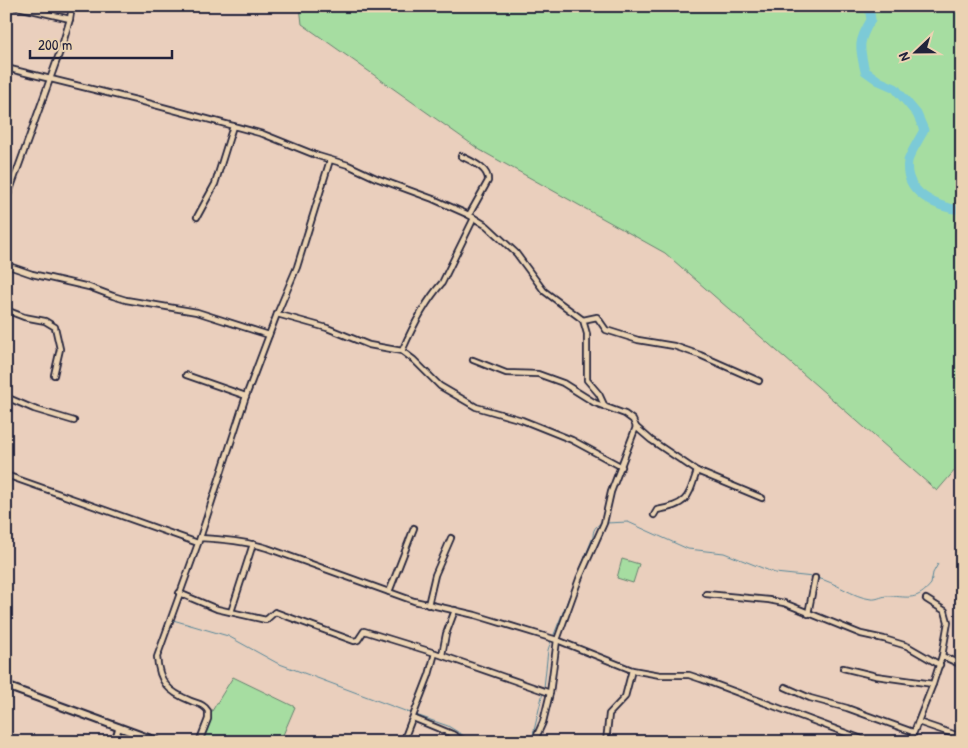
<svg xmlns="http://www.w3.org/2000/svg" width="968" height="748" font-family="'Patrick Hand',sans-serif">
<rect width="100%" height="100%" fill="#eacfbd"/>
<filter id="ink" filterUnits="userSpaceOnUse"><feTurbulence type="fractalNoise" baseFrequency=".02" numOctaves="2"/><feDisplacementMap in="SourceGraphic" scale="10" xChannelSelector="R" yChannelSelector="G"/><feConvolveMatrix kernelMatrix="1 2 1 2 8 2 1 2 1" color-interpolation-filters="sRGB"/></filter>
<g filter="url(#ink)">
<g fill="#a6dda1" stroke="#64806e">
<path d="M300,6H962V462L937,491L665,253L480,150L302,24Z"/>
<path d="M622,559L639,564L633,583L617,578Z"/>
<path d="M233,677L295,707L280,742H201L212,711Z"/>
</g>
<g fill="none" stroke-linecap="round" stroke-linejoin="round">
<g stroke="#578799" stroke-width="1">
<path d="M606,523L628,522L688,549L724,553L775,573L813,577"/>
<path d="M817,578C836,582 852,597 871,599C878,600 883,595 890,596C909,597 917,601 931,584L933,573L938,564"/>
<path d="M173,620L228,636L277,663L413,714"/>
<path d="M553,637L593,537C593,530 595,526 602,523"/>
<path d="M544,688L548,650L551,641"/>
<path d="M416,715L448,726L474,742"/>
<path d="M504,742H518"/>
<path d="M526,742L533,735L543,692"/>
</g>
<path stroke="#7bcad7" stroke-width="9" d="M869,6L871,20C858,41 859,47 865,71L879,81L895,88L917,114L924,130C920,138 910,153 908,161C903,192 937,208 962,210"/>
<defs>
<g id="street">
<path d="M14,6L70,19"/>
<path d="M6,68L140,101L263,134L318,156L348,165L376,178L433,199L469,215L487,226L516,253L544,291L583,320L587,334V380L599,394L605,407"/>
<path d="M461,156C471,161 489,168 488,181L469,215"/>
<path d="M6,201L62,46L70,19L72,6"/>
<path d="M197,217L215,184L233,126"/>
<path d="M6,265L32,274L89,287L113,296L126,300L197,312L269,335"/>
<path d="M6,310L24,317L45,321L55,327L60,349L54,375"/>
<path d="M277,314L327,328L369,345L402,351L414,360L440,386L476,407L522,420L572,440L622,467"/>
<path d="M583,320L597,317L606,330L638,340L674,346L700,355L759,381"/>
<path d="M402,351C412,328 425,302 442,283L474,218"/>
<path d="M473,360L506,373L538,374L563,383L595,403L625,414L633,420L636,427L611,492L604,523L579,579L557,640L550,693L543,722L534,742"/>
<path d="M186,375L246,396"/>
<path d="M6,397L34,409L74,421"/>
<path d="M636,427L651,440L697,471L762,498"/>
<path d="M6,475L198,543"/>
<path d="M654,515L657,510C688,505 688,498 697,471"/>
<path d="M200,538L246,396L277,314L297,267L330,160"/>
<path d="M389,592L414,528"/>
<path d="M179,593L217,609L266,620L275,612L354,641L358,640L364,631L435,653L550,693"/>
<path d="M706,594L769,600L784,603L861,634L884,639L907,646L940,665"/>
<path d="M428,605L435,575L451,538"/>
<path d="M231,612L253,544"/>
<path d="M808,614L815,578"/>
<path d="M442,655L446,634L455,610"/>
<path d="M942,656L962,665"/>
<path d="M843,668L876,676L933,684"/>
<path d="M785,687L810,698L847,708L913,732"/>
<path d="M6,698L10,688"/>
<path d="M413,718L452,734L465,742"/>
<path d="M918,722L962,737"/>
<path d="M114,742L119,727"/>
<path d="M199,742L208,719V711C204,704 198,704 191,701C168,692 159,682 157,657L200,538C223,539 245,541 267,548L414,601L475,615L557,640L632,670L660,675H689L701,679L870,742"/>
<path d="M403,742L429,675L435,653"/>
<path d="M606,742L609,714L625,697L632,670"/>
<path d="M910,742L933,684L942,656L948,622L945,611L926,599"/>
</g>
<path id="secondary" d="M6,686L159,742"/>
</defs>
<use href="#street" stroke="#22223b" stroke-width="8"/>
<use href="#secondary" stroke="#22223b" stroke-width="10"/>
<use href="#street" stroke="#ebd3b3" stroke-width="4.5"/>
<use href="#secondary" stroke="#ebd3b3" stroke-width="6"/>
</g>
</g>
<rect width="968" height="748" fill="none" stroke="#ebd3b3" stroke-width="25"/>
<rect x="12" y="12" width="943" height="723" fill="none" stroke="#22223b" stroke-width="2" filter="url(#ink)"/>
<g transform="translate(916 52) rotate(248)" stroke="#ebd3b3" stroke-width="4" paint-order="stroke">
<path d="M0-4L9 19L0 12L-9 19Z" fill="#22223b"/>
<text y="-8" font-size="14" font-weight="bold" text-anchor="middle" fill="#22223b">N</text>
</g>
<path d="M30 50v8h142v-8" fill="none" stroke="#22223b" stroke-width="2.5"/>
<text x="38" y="50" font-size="15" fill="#22223b" stroke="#ebd3b3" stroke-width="4" paint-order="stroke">200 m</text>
</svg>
